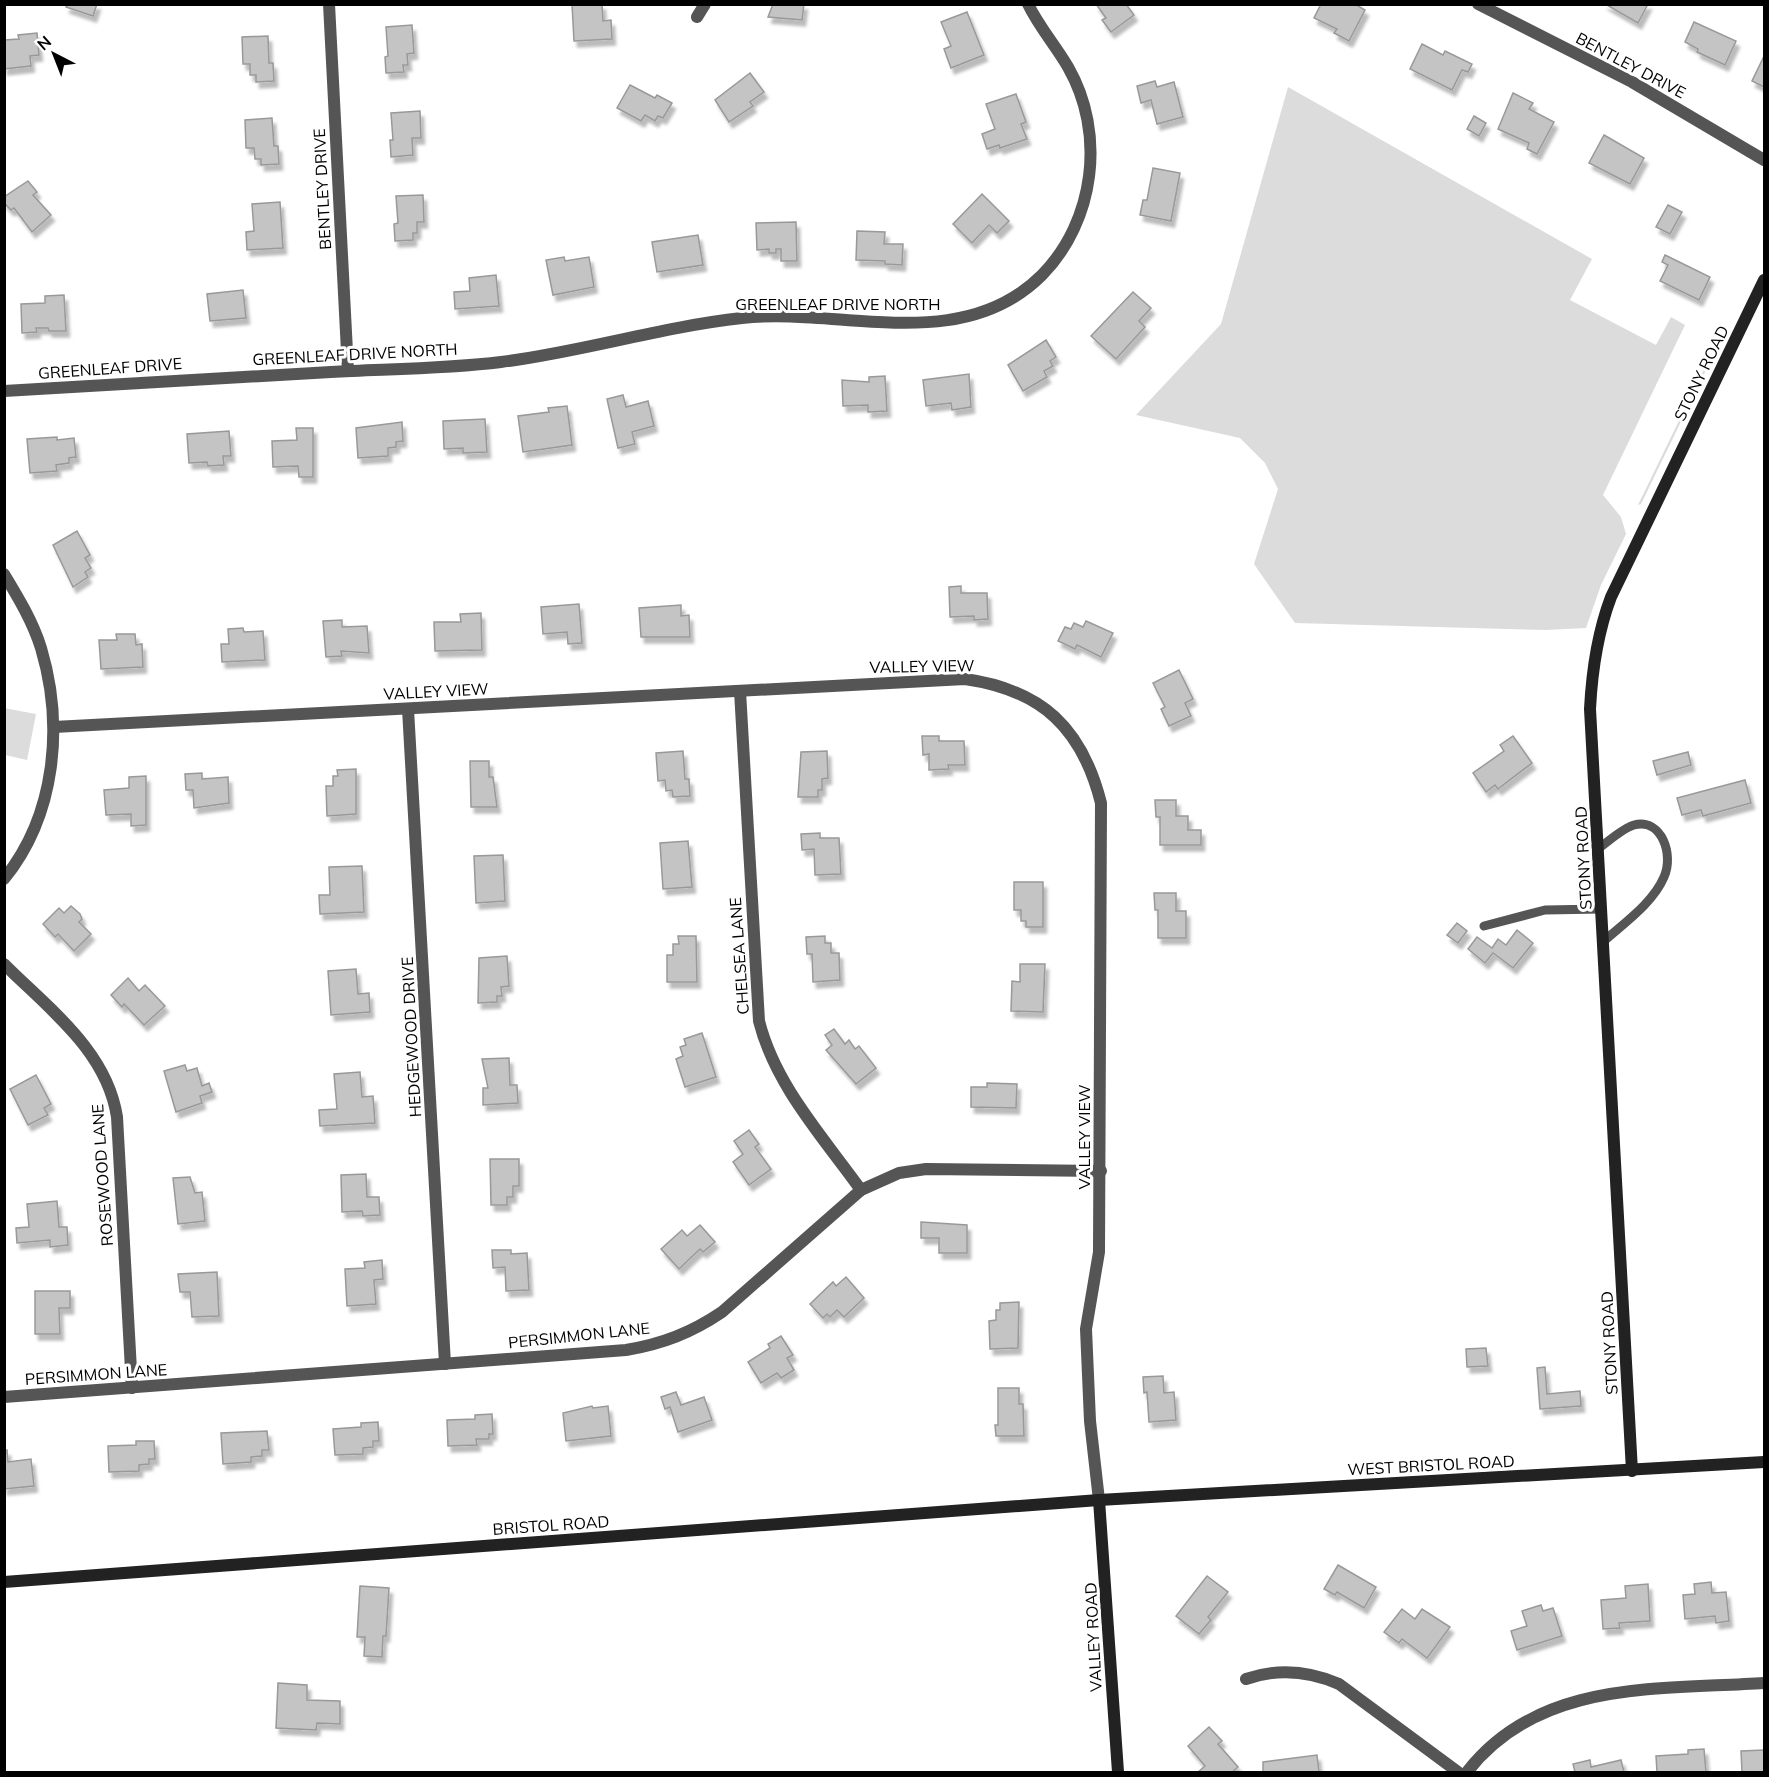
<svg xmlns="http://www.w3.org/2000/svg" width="1769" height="1777" font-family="Mulish,sans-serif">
<defs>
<filter id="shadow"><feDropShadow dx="3.5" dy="6" stdDeviation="1.5" flood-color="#0004"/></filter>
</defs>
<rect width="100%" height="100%" fill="#fff"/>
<g fill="#dcdcdc">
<path d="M1288,87L1592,259L1570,300L1656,345L1671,317L1685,325L1603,495L1621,517L1626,534L1601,585L1586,628L1546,630L1295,623L1254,564L1278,489L1265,463L1240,438L1136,415L1221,324Z"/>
<path d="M1706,365L1707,368L1641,504L1638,505Z"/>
<path d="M4,708L36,714L27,760L5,755Z"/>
</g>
<g fill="#c4c4c4" stroke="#999" stroke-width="1.5" filter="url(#shadow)">
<path d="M67,4H97L93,16L66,7Z"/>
<path d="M572,4H602L603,21L611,20L612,39L574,41Z"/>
<path d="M773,4H804L802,20L768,17Z"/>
<path d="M1096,4H1126L1134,15L1111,32L1102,20L1106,18Z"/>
<path d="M1321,4H1355L1365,10L1349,41L1334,33L1337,29L1314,18Z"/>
<path d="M1605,4H1648L1638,23Z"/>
<path d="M967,12L984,55L951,68L944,49L951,46L941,22Z"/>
<path d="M1694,22L1736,41L1725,65L1697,52L1698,49L1685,42Z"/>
<path d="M412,25L414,53L407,54L408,65H403L404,72L386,73L385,57L388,56L386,27Z"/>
<path d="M37,33L39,55L30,56L31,66L4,69V40L19,39L18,35Z"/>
<path d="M268,36L269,63H273L274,81L256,82V75H250V64H243L242,37Z"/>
<path d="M1422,44L1443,55L1445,51L1472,64L1468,72L1462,70L1452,90L1410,69Z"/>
<path d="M1764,56V87L1752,81Z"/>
<path d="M750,73L764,92L750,102L753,106L729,122L715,100Z"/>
<path d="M1155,81L1157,87L1174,82L1183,117L1157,124L1151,100L1141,103L1137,86Z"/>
<path d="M630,85L655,98L657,95L672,103L663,118L658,116L655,121L645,115L641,121L617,108Z"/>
<path d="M1513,93L1533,103L1529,109L1554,122L1537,154L1527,149L1529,143L1498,129Z"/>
<path d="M1016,94L1026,122L1021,124L1027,139L1000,148L999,145L987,149L982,134L995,129L986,104Z"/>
<path d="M420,111L421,138H412L413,155L391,157L390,140H393L391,113Z"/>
<path d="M1474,116L1486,123L1479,136L1467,129Z"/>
<path d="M272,118L274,146H278L279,164L261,165V159H255L254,148H246L245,120Z"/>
<path d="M1604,135L1644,158L1630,184L1589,163Z"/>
<path d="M1153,168L1180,173L1171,221L1140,215L1143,200H1147Z"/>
<path d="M28,181L37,192L33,195L51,215L32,232L14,208L11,210L4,203V197Z"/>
<path d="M982,194L1009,221L997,233L989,225L972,243L953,224Z"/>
<path d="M423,195L424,222H417V233H413V240L395,241L394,224L398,223L396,196Z"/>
<path d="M280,202L283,248L247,250L246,232L254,231L252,204Z"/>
<path d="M1668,205L1682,212L1670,234L1656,227Z"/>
<path d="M796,222L797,261H781V249H776V253H769V249L757,250L756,223Z"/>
<path d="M857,231L885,232L884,244H903L902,265L885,264V261L856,260Z"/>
<path d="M698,235L703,265L657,272L652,242Z"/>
<path d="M1665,255L1710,277L1699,300L1660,281L1668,265L1662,262Z"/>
<path d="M564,257L565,261L589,257L594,287L553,295L546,260Z"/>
<path d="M496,275L499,306L455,309L454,292L470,291L469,278Z"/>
<path d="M243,290L246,318L210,321L207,294Z"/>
<path d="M1133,292L1151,308L1139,321L1145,327L1116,359L1091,336Z"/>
<path d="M64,295L66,331H49L48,328H36L37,332L22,333L21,304L45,303V296Z"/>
<path d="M1046,340L1056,357L1050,361L1053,366L1044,371L1047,377L1023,391L1008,365Z"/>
<path d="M969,374L971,407L952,410L951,403L926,406L923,380Z"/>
<path d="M885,376L887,411L868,412V405L843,406L842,380L869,382V377Z"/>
<path d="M623,395L626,407L648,401L654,426L632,432L635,444L618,448L607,399Z"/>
<path d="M567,406L572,445L523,452L518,416L549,412L548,408Z"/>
<path d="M485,419L487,452L463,453V448L444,449L443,421Z"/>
<path d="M402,422L403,441L396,442V447L388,448V456L358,458L356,428Z"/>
<path d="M296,428H313V477H299L298,466L273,467L272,441L297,440Z"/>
<path d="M229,431L231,456H223L224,465L208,466L207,462L189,463L187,434Z"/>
<path d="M57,437V440L74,438L76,457L69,458V463L56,465L57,471L30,473L27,439Z"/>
<path d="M77,531L90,555L85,558L91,568L85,572L88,577L73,587L53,545Z"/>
<path d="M961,586V593H987L988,619L974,620V616L950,617L949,587Z"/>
<path d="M579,604L582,643L568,644L567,632L543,634L541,607Z"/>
<path d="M681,605V616L689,615L690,637H641L639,608Z"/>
<path d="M481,613L482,650L435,651L434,622H461L460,614Z"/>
<path d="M342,620V627L367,626L369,653L341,651L342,656L326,657L323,621Z"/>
<path d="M1086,621L1113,633L1101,657L1077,645L1075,649L1058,641L1065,627L1071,629L1074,623L1083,627Z"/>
<path d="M243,628L244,632L263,631L265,660L222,662L221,644H229L228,629Z"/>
<path d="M116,634H135L136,645L142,644L143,667L101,669L99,640H117Z"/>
<path d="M1179,670L1193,699L1185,703L1191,716L1169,726L1161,709L1165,707L1153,683Z"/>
<path d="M922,736H939V741H964L965,765H948L949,769L929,770V754L923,755Z"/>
<path d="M1513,736L1532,763L1498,789L1495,785L1486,792L1473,773L1504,751L1500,745Z"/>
<path d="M683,751L685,779H689L690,796L673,797L672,790L666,791L665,780L658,781L656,753Z"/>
<path d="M827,751L828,778L822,779V790H818V797H798L801,752Z"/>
<path d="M1688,752L1691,765L1657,775L1653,761Z"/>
<path d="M470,761H489V777H493L497,807H471Z"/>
<path d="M356,769V814L327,816L326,786H333V776H338L337,770Z"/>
<path d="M202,773V779L228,777L229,803L194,808L193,790H186L185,774Z"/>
<path d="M146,776V825L131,826V814L106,815L104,790L129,788V777Z"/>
<path d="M1745,780L1751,803L1703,816L1701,810L1682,815L1677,798Z"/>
<path d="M1155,800H1176V816H1188V830H1201V845H1160V817H1156Z"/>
<path d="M820,833V838H839L841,874L815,875L814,849L802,850L801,834Z"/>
<path d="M688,841L692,887L663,889L660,843Z"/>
<path d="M503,855L505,901L476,903L474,856Z"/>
<path d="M362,866L364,912L320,914L319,895H330L329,867Z"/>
<path d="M1014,882H1043V927H1026V921H1021V910H1014Z"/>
<path d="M1154,893H1176V911H1186V938H1158V910H1155Z"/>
<path d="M71,906L80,914L82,919L79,922L91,934L74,951L58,934L55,937L43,924L59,908L64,913Z"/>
<path d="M1457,923L1467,931L1458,943L1447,935Z"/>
<path d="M1517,930L1533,943L1513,968L1493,953L1485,963L1468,949L1477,937L1492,948L1498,939L1506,945Z"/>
<path d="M678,936H696L697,982H667V955H673V944H679Z"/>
<path d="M825,936V943H831V953H839L840,980L813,982L812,954H807L806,937Z"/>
<path d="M507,956L509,986L501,987L502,996H497V1002L478,1003L479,958Z"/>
<path d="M1020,964H1045L1043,1012L1011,1011L1012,981L1020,982Z"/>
<path d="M356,969L358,994L369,993L370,1012L331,1015L328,971Z"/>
<path d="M128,978L139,991L145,985L165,1006L144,1025L124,1004L122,1007L111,995Z"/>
<path d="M834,1029L845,1044L849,1040L855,1049L859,1046L876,1068L856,1084L826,1050L832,1045L825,1035Z"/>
<path d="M702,1033L716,1077L685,1087L676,1059L683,1056L680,1047L686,1045L684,1039Z"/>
<path d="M509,1058L510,1085H517L518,1103L483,1105V1088H488L482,1059Z"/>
<path d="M185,1065L187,1071L197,1068L202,1086L209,1083L212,1092L200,1096L202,1103L176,1112L164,1071Z"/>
<path d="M360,1072L362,1097L373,1096L375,1123L320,1126L319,1110L337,1109L334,1074Z"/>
<path d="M36,1075L51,1104L44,1108L48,1115L28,1125L10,1089Z"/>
<path d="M987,1083L1017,1084L1016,1108L971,1107V1087H987Z"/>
<path d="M749,1130L759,1144L755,1147L771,1169L749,1185L733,1162L743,1154L734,1141Z"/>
<path d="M490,1159H519V1186H513V1197H507V1205H491Z"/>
<path d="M366,1174L367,1197H379L380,1215L363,1216L362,1211L342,1212L341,1175Z"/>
<path d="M190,1177L195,1193L202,1192L205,1221L178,1224L173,1178Z"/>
<path d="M57,1201L59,1227H67L68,1245L50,1247V1240L17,1243L16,1228L29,1227L27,1204Z"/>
<path d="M921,1222L967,1225V1253H939V1238H921Z"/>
<path d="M700,1225L715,1242L703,1252L700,1249L679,1269L661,1249L682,1230L687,1236Z"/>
<path d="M492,1250H511V1254L527,1253L529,1290L506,1291L505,1267L493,1268Z"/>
<path d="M382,1260L383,1279L374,1280L376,1304L347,1306L345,1269L365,1268L364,1262Z"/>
<path d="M217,1272L219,1316L192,1317L190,1292H180L178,1274Z"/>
<path d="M846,1277L864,1298L844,1317L837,1310L830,1317L827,1314L823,1318L810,1304L833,1282L836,1286Z"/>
<path d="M35,1291H70V1308H59L60,1334H35Z"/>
<path d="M1019,1302L1018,1348L990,1349L989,1321L996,1320V1310H1000V1303Z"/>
<path d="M781,1336L793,1355L787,1358L794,1370L781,1378L777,1373L761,1383L748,1362L770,1348L768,1344Z"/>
<path d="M1486,1348L1488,1366L1467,1367L1466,1349Z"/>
<path d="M1545,1367L1547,1394L1580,1391L1581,1406L1540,1409L1537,1368Z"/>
<path d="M1163,1376L1164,1393L1174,1392L1176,1420L1149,1422L1147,1392L1144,1393L1143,1377Z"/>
<path d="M998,1388H1019V1404H1023L1024,1436H996L995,1425H998Z"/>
<path d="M676,1392L681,1405L704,1397L712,1420L678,1432L670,1407L665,1409L661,1397Z"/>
<path d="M592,1406L593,1408L608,1406L611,1436L566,1441L563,1413Z"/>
<path d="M492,1414L493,1434H489V1439H476L477,1445L448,1446L447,1420L475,1419V1415Z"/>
<path d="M378,1422L379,1441H373V1447L363,1448V1454L335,1455L333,1429L361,1427V1423Z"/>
<path d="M267,1431L269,1450H262V1456L251,1457V1462L223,1464L221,1433Z"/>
<path d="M136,1441H154L155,1459H149V1464L139,1465V1471L109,1472L108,1446L136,1445Z"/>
<path d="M4,1450H7L8,1462L31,1459L34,1486L4,1489Z"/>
<path d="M1338,1565L1376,1587L1364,1608L1337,1592L1335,1595L1324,1589Z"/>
<path d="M1207,1576L1228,1592L1208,1617L1211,1620L1199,1634L1176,1616Z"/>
<path d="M1711,1582L1712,1593L1726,1592L1729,1621L1716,1623L1715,1616L1685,1619L1683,1595L1695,1594L1694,1584Z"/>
<path d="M1648,1584L1650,1621L1619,1623L1620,1628L1603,1629L1601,1600L1626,1598L1625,1586Z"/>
<path d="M360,1586L389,1588L386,1636H383L382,1657L364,1656L365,1637H357Z"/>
<path d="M1541,1605L1543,1611L1553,1608L1562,1636L1517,1650L1511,1631L1527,1626L1522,1611Z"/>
<path d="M1402,1609L1415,1619L1422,1609L1450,1627L1427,1658L1402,1639L1399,1643L1384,1632Z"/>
<path d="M278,1683L307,1685V1700L340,1701V1724L317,1723L316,1730L276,1728Z"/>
<path d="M1209,1727L1222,1741L1218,1744L1238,1767L1232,1772H1198L1205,1766L1188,1746Z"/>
<path d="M1704,1749L1706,1772H1657L1656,1756L1688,1754V1750Z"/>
<path d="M1764,1750V1772H1742L1741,1751Z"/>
<path d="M1317,1755L1319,1772H1263V1762Z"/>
<path d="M1590,1760L1591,1767L1621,1760L1624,1772H1575L1573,1764Z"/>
</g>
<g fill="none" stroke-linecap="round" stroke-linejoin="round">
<g stroke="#555" stroke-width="9">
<path d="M1599,848C1609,841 1623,828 1634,825C1662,818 1674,855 1664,877C1653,903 1624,923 1604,941"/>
<path d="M1484,926L1545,910L1602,909"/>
</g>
<g stroke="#555" stroke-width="12">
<path d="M329,4L348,371"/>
<path d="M1478,4L1632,82L1764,160"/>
<path d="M697,17L705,4"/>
<path d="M4,391C113,384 222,378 331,372C387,369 445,369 501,362C581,352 660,327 742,318C841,307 961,356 1042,275C1095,221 1106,133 1068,67C1056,46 1039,27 1028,4"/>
<path d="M4,574C18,597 33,622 41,648C64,725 56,815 4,879"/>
<path d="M740,691L759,1021C775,1085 823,1137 861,1190"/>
<path d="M408,709L445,1364"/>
<path d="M54,727L965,679C1042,690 1082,728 1101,803L1099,1252L1086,1329L1090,1421L1099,1500"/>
<path d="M4,964C49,1009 107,1051 117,1117L132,1388"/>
<path d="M4,1397L626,1350C662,1344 691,1333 722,1312L861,1190L899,1173L926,1169L1101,1171"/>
<path d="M1246,1679C1278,1668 1309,1671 1339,1684L1458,1772"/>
<path d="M1467,1772C1539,1679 1659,1690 1764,1683"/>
</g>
<g stroke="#222" stroke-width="12">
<path d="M1632,1471L1590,709C1592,670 1597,634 1611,597L1764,280"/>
<path d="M1099,1500L1118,1772"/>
<path d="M4,1582L1099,1500L1764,1462"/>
</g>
</g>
<g text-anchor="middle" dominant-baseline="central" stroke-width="6" stroke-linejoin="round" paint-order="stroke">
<g font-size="16" fill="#000" stroke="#fff">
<text transform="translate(1631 65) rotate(28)">BENTLEY DRIVE</text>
<text transform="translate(322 189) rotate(-93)">BENTLEY DRIVE</text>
<text x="838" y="304">GREENLEAF DRIVE NORTH</text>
<text transform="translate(355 354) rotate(-3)">GREENLEAF DRIVE NORTH</text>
<text transform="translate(110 368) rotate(-4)">GREENLEAF DRIVE</text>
<text transform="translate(1701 373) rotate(-64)">STONY ROAD</text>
<text transform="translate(922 666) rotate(-1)">VALLEY VIEW</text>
<text transform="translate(436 691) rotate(-3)">VALLEY VIEW</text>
<text transform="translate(1583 858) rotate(-93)">STONY ROAD</text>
<text transform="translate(739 956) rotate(-94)">CHELSEA LANE</text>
<text transform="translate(411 1037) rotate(-93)">HEDGEWOOD DRIVE</text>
<text transform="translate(1084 1137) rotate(-90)">VALLEY VIEW</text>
<text transform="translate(102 1175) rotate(-94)">ROSEWOOD LANE</text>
<text transform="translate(579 1335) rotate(-6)">PERSIMMON LANE</text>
<text transform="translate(1609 1343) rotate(-93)">STONY ROAD</text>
<text transform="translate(96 1374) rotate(-4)">PERSIMMON LANE</text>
<text transform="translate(1431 1465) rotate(-3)">WEST BRISTOL ROAD</text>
<text transform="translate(551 1525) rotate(-4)">BRISTOL ROAD</text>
<text transform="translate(1093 1637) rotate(-93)">VALLEY ROAD</text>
</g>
</g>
<rect width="1769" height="1777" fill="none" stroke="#000000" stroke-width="12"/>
<g transform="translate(54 54) rotate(318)" stroke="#ffffff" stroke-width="4.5" paint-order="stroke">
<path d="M0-4.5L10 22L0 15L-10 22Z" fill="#000000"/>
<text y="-9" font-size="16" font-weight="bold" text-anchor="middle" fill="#000000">N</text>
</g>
</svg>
